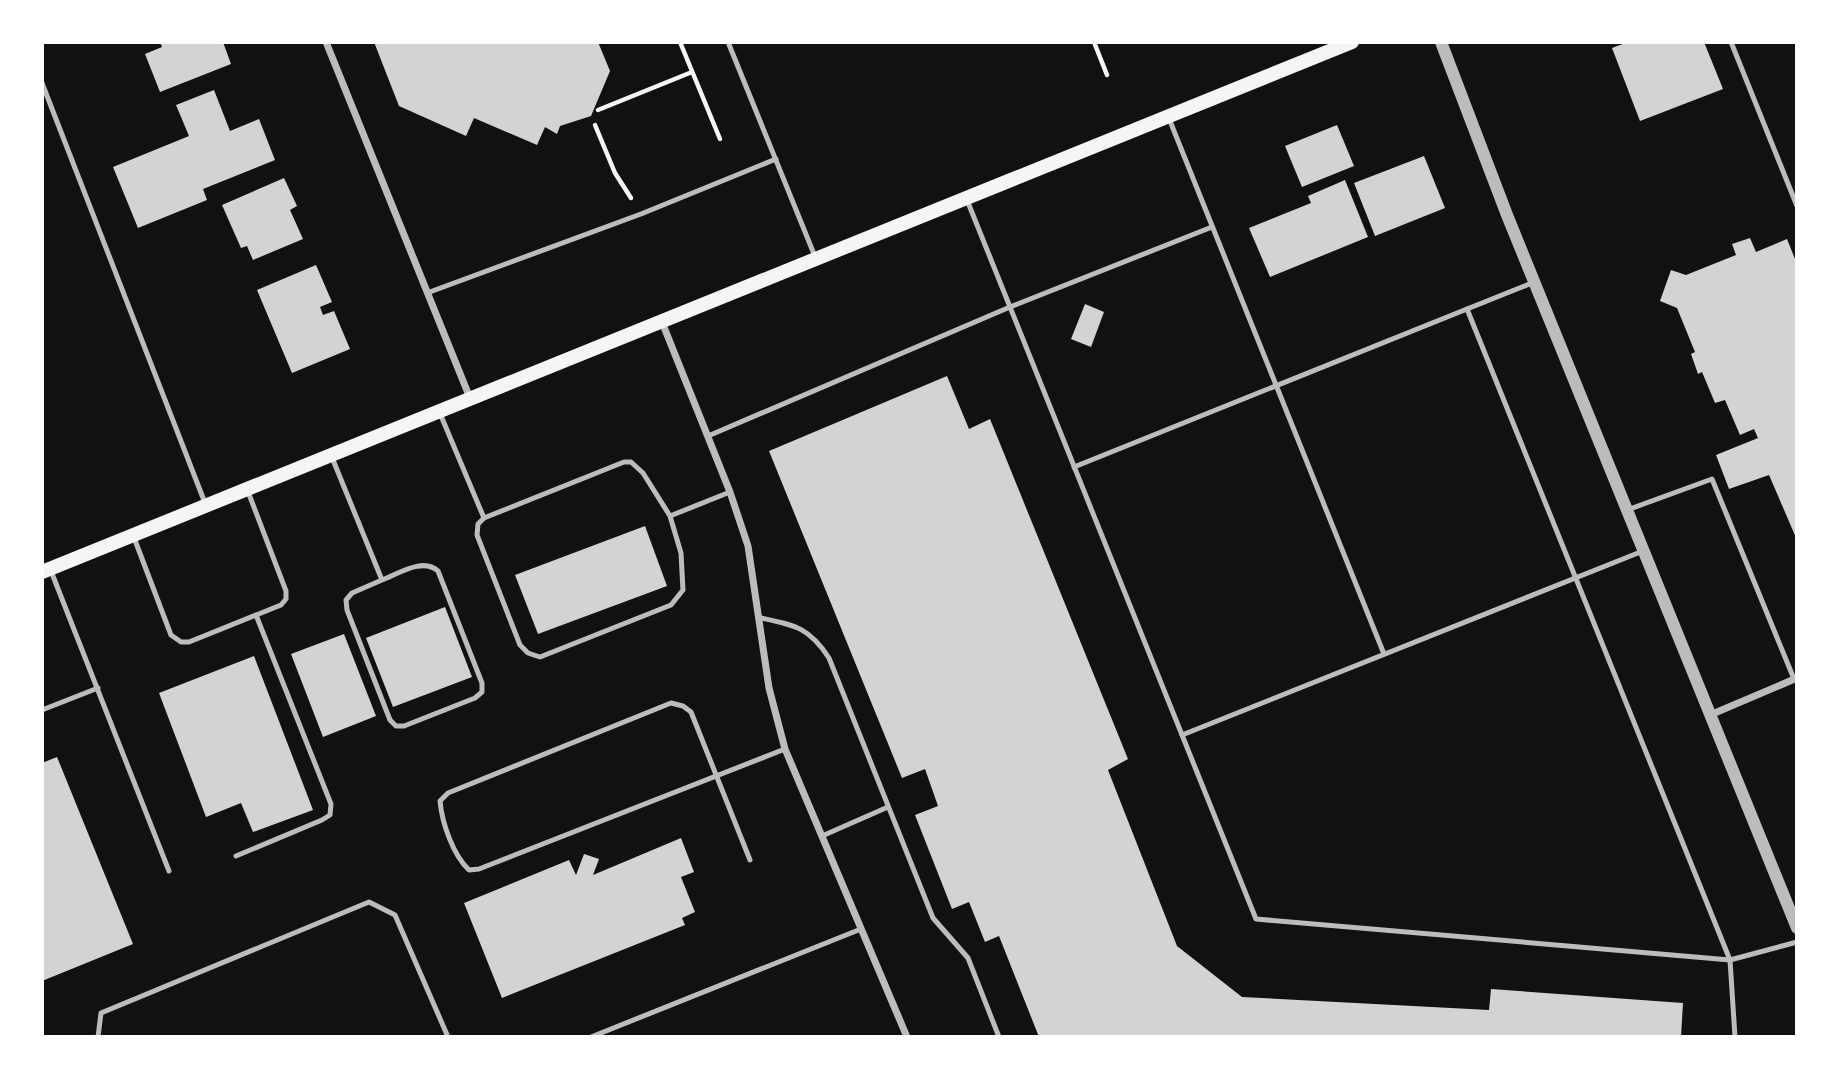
<svg xmlns="http://www.w3.org/2000/svg" width="1839" height="1079" font-family="'Titillium Web',sans-serif">
<rect width="100%" height="100%" fill="#111"/>
<g fill="#d3d3d3">
<path d="M160,42H223L231,64L160,92L145,54L162,47Z"/>
<path d="M374,42H598L610,71L591,116L560,126L557,134L545,127L537,145L474,118L466,136L399,106Z"/>
<path d="M1628,42H1704L1723,89L1640,121L1612,48Z"/>
<path d="M214,90L230,131L259,119L275,160L203,189L207,200L138,228L113,167L189,136L176,105Z"/>
<path d="M1337,125L1354,166L1302,187L1285,146Z"/>
<path d="M1424,156L1445,208L1375,236L1354,183Z"/>
<path d="M284,178L297,206L290,210L303,239L253,260L247,246L241,248L222,205Z"/>
<path d="M1345,180L1368,237L1270,277L1249,228L1311,203L1308,196Z"/>
<path d="M1750,238L1756,252L1787,239L1797,264V540L1769,475L1729,489L1716,455L1758,438L1754,429L1740,435L1725,400L1715,403L1702,372L1698,374L1691,354L1695,352L1677,308L1660,301L1671,270L1686,275L1736,255L1732,244Z"/>
<path d="M316,265L332,302L320,307L323,315L334,311L350,349L292,373L257,290Z"/>
<path d="M1085,304L1104,312L1091,347L1071,339Z"/>
<path d="M947,376L969,429L990,419L1128,759L1108,770L1177,946L1242,997L1489,1010L1491,989L1683,1003L1681,1037H1039L999,936L985,942L969,902L952,909L915,815L938,806L925,769L902,778L769,451Z"/>
<path d="M645,526L667,586L538,634L515,575Z"/>
<path d="M445,607L472,677L393,707L366,638Z"/>
<path d="M344,634L376,716L323,737L291,654Z"/>
<path d="M254,656L313,810L253,832L241,803L206,817L159,693Z"/>
<path d="M57,757L133,944L42,981V763Z"/>
<path d="M681,838L694,872L681,877L695,912L682,918L685,925L502,998L464,903L569,860L576,875L584,854L599,859L593,875Z"/>
</g>
<g fill="none" stroke-linecap="round" stroke-linejoin="round">
<g stroke="#f5f5f5" stroke-width="4.5">
<path d="M680,42L720,139"/>
<path d="M1094,42L1107,75"/>
<path d="M598,110L692,72"/>
<path d="M595,125L615,173L631,198"/>
</g>
<g stroke="#bcbcbc" stroke-width="5">
<path d="M728,42L816,259"/>
<path d="M1731,42L1797,206"/>
<path d="M42,83L205,503"/>
<path d="M1168,116L1384,654"/>
<path d="M967,200L1256,919L1730,960L1797,942"/>
<path d="M427,293L641,214L776,159"/>
<path d="M1467,309L1532,283"/>
<path d="M439,411L484,518"/>
<path d="M708,436L1010,307L1212,227"/>
<path d="M331,455L382,580C398,574 423,557 438,571L482,683V692L475,698L404,726H396L390,720L347,610L346,600L352,593L382,580"/>
<path d="M1074,467L1467,309L1730,960L1735,1037"/>
<path d="M1627,510L1712,479L1794,679"/>
<path d="M670,516L681,553L683,590L671,605L540,657L528,653L520,645L477,535L478,524L484,518L624,462H631L643,473L670,516L730,492"/>
<path d="M133,535L171,635L181,642H189L281,605L286,599V591L247,489"/>
<path d="M51,571L169,871"/>
<path d="M761,618C794,625 809,627 829,658L933,918L968,958L999,1037"/>
<path d="M42,710L98,688"/>
<path d="M1182,735L1643,551"/>
<path d="M822,836L888,807"/>
<path d="M236,856L322,820L330,815L331,804L256,615"/>
<path d="M750,860L691,712L683,706L671,703L448,793L440,801C442,823 453,855 469,870L479,869L785,749"/>
<path d="M98,1037L101,1013L369,902L395,915L448,1037"/>
<path d="M591,1037L861,929"/>
</g>
<g stroke="#bcbcbc" stroke-width="7">
<path d="M326,42L470,398"/>
<path d="M662,322L730,492L748,546L769,688L785,749L907,1037"/>
<path d="M1710,715L1797,678"/>
</g>
<path stroke="#bcbcbc" stroke-width="12" d="M1441,42L1507,215L1797,928"/>
<path stroke="#f5f5f5" stroke-width="14" d="M42,572L1352,42"/>
</g>
<rect width="1839" height="1079" fill="none" stroke="#ffffff" stroke-width="88"/>
</svg>
